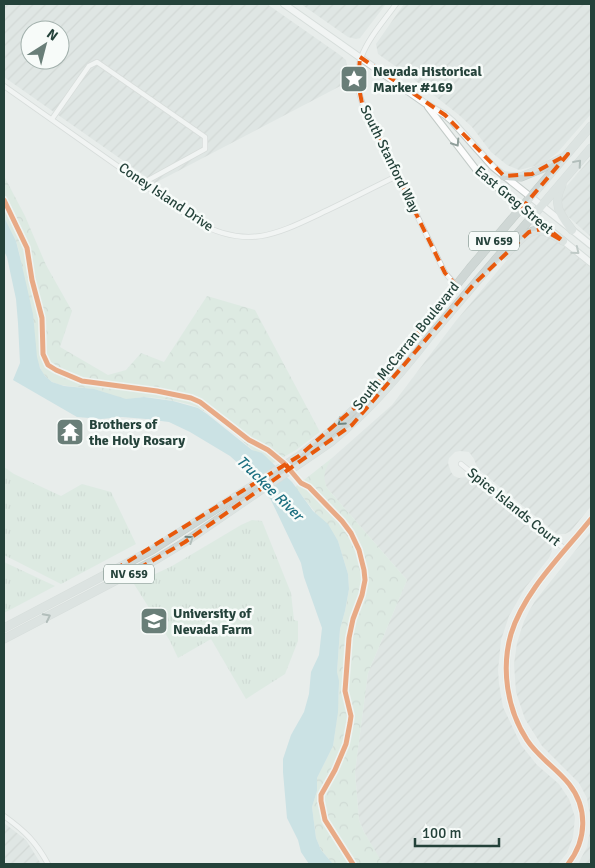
<svg xmlns="http://www.w3.org/2000/svg" width="595" height="868" font-family="Signika,sans-serif">
<defs>
<pattern id="industrial-furrows" width="10" height="10" patternUnits="userSpaceOnUse" patternTransform="scale(1.25)"><rect width="10" height="10" fill="#d6dedb"/><path d="M-1 1l2-2M0 10L10 0M9 11l2-2" fill="none" stroke="#b8c0bd"/></pattern>
<pattern id="grass-tufts" width="24" height="20" patternUnits="userSpaceOnUse" patternTransform="scale(1.25)"><rect width="24" height="20" fill="#d1e6d8"/><path d="M3 7l-1-3M5 7V3M7 7l1-3M15 17l-1-3M17 17v-4M19 17l1-3" fill="none" stroke="#b3c6ba"/></pattern>
<pattern id="park-crowns" width="20" height="18" patternUnits="userSpaceOnUse" patternTransform="scale(1.25)"><rect width="20" height="18" fill="#d1e6d8"/><path d="M2 6a3 3 0 1 1 6 0M12 15a3 3 0 1 1 6 0" fill="none" stroke="#b3c6ba"/></pattern>
</defs>
<rect width="100%" height="100%" fill="#e8edeb"/>
<g fill="url(#industrial-furrows)" fill-rule="evenodd">
<path d="M4,4H267L340,55L346,60L347,65L348,82L155,183L4,77ZM30,30H60V60H30Z"/>
<path d="M301,4H386L360,38L356,39L348,37Z"/>
<path d="M404,4H591V114L558,152L543,164L519,170L507,165L491,152L472,127L459,115L412,78L378,54L376,44Z"/>
<path d="M591,158V237L564,213L561,209L560,197L565,188Z"/>
<path d="M539,232L555,239L591,268V506L571,531L565,534H557L478,469L474,459L469,452L460,451L455,452L449,458L448,463L451,472L454,476L459,478L467,477L472,479L546,540L551,546L552,551L549,558L525,588L509,616L501,640L498,670L499,684L503,707L521,745L537,765L559,784L569,799L575,817L573,837L567,853L558,864H382L364,832L359,820L355,772L368,673L407,580L327,488L324,481V473L326,466L332,458L392,405L455,322L521,243L526,238Z"/>
<path d="M591,531V822L587,798L579,783L542,746L525,719L516,692L514,664L517,643L524,621L529,611L535,601Z"/>
<path d="M4,823L26,840L41,864H4Z"/>
<path d="M591,825V864H578L587,847Z"/>
</g>
<g fill="url(#grass-tufts)">
<path d="M4,467L14,474L61,496L82,484L111,492L136,544L61,584L4,555Z"/>
<path d="M252,520L262,521L291,593L294,620L298,621V641L285,674L246,699L211,639L178,658L170,641L134,584L172,566L241,525Z"/>
<path d="M4,562L55,586L4,613Z"/>
</g>
<g fill="url(#park-crowns)">
<path d="M4,176L25,216L46,265L72,311L60,347L108,375L126,370L141,353L164,362L207,296L255,310L320,432L296,450L271,464L262,453L255,452C238,437 215,415 194,406C185,402 154,397 144,397C138,397 131,400 125,399C115,398 105,392 96,390C69,383 46,393 37,359L20,256L16,241L4,217Z"/>
<path d="M332,458C325,469 322,476 327,488L407,580L368,673L355,772L359,820L364,832L383,864H333L321,850L316,838L312,807L317,791V778L333,746L336,724L339,692L337,672L340,629L345,611L349,589L348,574L338,541L295,487Z"/>
</g>
<path fill="#a9d4db" d="M4,217L16,241L20,257L33,314L37,357L40,368L45,376L52,382L64,386L94,389L126,399L144,397L173,401L198,408L207,414L252,450L262,453L292,482L313,511L328,524L338,541L348,574L349,589L345,611L340,629L337,672L339,681L338,712L333,746L317,778V791L312,807L316,838L321,850L333,864H309L301,852L298,840L287,818L283,772V759L291,735L304,712L309,694L311,672L319,655L322,628L304,577L301,563L271,500L248,472L230,456L190,432L169,422L146,419L122,417L101,419L77,417L13,380L20,363L18,323L16,299L7,257L4,251Z"/>
<g fill="none" stroke-linecap="round" stroke-linejoin="round">
<defs>
<g id="minor">
<path d="M396,4C372,37 346,61 363,105L445,273L456,285"/>
<path d="M4,86L197,222C249,251 279,233 328,210C351,199 374,187 397,176"/>
<path d="M52,119L89,66L97,62L205,137V149L143,183"/>
<path d="M461,464L566,550"/>
<path d="M4,816C25,831 36,842 48,864"/>
</g>
<path id="tertiary" d="M568,864C587,840 588,808 569,784C556,768 538,757 527,740C507,709 501,669 511,634C524,591 563,554 591,519"/>
<g id="secondary">
<path d="M284,4L426,104L445,115L452,121L493,167L591,245"/>
<path d="M428,107L478,172L591,263"/>
</g>
<g id="primary">
<path d="M504,176L521,177L543,168L562,158"/>
<path d="M562,185C552,205 560,214 572,230"/>
<path d="M505,255C528,233 532,220 563,241"/>
<path d="M4,628L152,550L299,456L331,431L367,397L470,268L591,126"/>
<path d="M4,639L157,559L185,542L331,442C369,411 400,375 430,336L591,148"/>
</g>
</defs>
<use href="#minor" stroke="#c5cac8" stroke-width="6"/>
<use href="#tertiary" stroke="#c5cac8" stroke-width="8"/>
<use href="#secondary" stroke="#c3cbc8" stroke-width="8"/>
<use href="#primary" stroke="#c3ccc9" stroke-width="9"/>
<use href="#minor" stroke="#fcfcfc" stroke-width="4.5"/>
<use href="#tertiary" stroke="#fcfcfc" stroke-width="5.5"/>
<use href="#secondary" stroke="#fcfcfc" stroke-width="6"/>
<use href="#primary" stroke="#cfd7d5" stroke-width="8"/>
<defs>
<g id="cycleway">
<path d="M4,200L27,248L32,280L42,318L43,354L48,365L56,370L82,381L157,391L191,398L200,402L249,440L268,450L285,464L301,483L309,487L342,521L351,533L359,550L364,570L365,580L362,595L353,619L349,638L345,691L351,716L350,723L346,744L335,770L321,795V801L325,820L353,864"/>
<path d="M568,864C587,840 588,808 569,784C556,768 538,757 527,740C507,709 501,669 511,634C524,591 563,554 591,519"/>
</g>
</defs>
<use href="#cycleway" stroke="#f7fbf9" stroke-width="8"/>
<use href="#cycleway" stroke="#e8590c" stroke-width="5"/>
</g>
<defs><path id="oneway-chevron" d="M-2-3.5L2.5 0L-2 3.5" fill="none" stroke-width="1.6" stroke-linecap="round" stroke-linejoin="round" transform="scale(1.25)"/></defs>
<g stroke="#909f9b">
<use href="#oneway-chevron" transform="translate(456 143) rotate(57)"/>
<use href="#oneway-chevron" transform="translate(576 251) rotate(39)"/>
</g>
<g stroke="#718580">
<use href="#oneway-chevron" transform="translate(578 163) rotate(-49)"/>
<use href="#oneway-chevron" transform="translate(341 422) rotate(138)"/>
<use href="#oneway-chevron" transform="translate(190 539) rotate(-34)"/>
<use href="#oneway-chevron" transform="translate(47 617) rotate(-27)"/>
</g>
<path d="M0 0H595V868H0ZM360,57L445,115L504,176L532,174L568,154L522,208L563,241L542,229L529,232L474,284L352,425L185,542L124,577L119,567L299,456L367,397L456,285L445,273L362,103L358,84Z" fill="#e8edeb" fill-opacity=".55" fill-rule="evenodd"/>
<path fill="none" stroke="#e8590c" stroke-width="4" stroke-dasharray="10 6" stroke-linejoin="round" d="M360,57L445,115L504,176L532,174L568,154L522,208L563,241L542,229L529,232L474,284L352,425L185,542L124,577L119,567L299,456L367,397L456,285L445,273L362,103L358,84Z"/>
<defs>
<symbol id="sight-square" viewBox="-11 -11 22 22"><rect x="-9" y="-9" width="18" height="18" rx="4" fill="#697e78" stroke="#f7fbf9"/><path d="M0-6L1.8-2.2L6-1.7L2.9 1.2L3.7 5.4L0 3.3L-3.7 5.4L-2.9 1.2L-6-1.7L-1.8-2.2Z" fill="#fff"/></symbol>
<symbol id="temple-square" viewBox="-11 -11 22 22"><rect x="-9" y="-9" width="18" height="18" rx="4" fill="#697e78" stroke="#f7fbf9"/><path d="M0-6L5-2H3V0L6.5 2.5H4V6H1.5V3h-3V6H-4V2.5H-6.5L-3 0V-2H-5Z" fill="#fff"/></symbol>
<symbol id="school-square" viewBox="-11 -11 22 22"><rect x="-9" y="-9" width="18" height="18" rx="4" fill="#697e78" stroke="#f7fbf9"/><path d="M0-5L7-2L0 1L-7-2ZM-4 1L0 2.5L4 1V4Q0 6-4 4Z" fill="#fff"/></symbol>
</defs>
<g fill-rule="evenodd">
<use href="#sight-square" x="338" y="63" width="32" height="32"/>
<use href="#temple-square" x="54" y="416" width="32" height="32"/>
<use href="#school-square" x="138" y="605" width="32" height="32"/>
</g>
<g text-anchor="middle" dominant-baseline="central" stroke-width="5" stroke-linejoin="round" paint-order="stroke">
<g fill="#f7fbf9" stroke="#637a73" stroke-width="1">
<rect x="469" y="231.5" width="50" height="19" rx="4"/>
<rect x="104" y="564.5" width="50" height="19" rx="4"/>
</g>
<g font-size="12" font-weight="bold" fill="#24423a">
<text x="494" y="241">NV 659</text>
<text x="129" y="574">NV 659</text>
</g>
<g font-size="14" font-weight="bold" fill="#24423a" stroke="#f7fbf9" text-anchor="start">
<text x="373" y="71">Nevada Historical<tspan x="373" dy="16">Marker #169</tspan></text>
<text x="89" y="424">Brothers of<tspan x="89" dy="16">the Holy Rosary</tspan></text>
<text x="173" y="613">University of<tspan x="173" dy="16">Nevada Farm</tspan></text>
</g>
<g font-size="14" fill="#24423a" stroke="#f7fbf9">
<text transform="translate(390 159) rotate(64)">South Stanford Way</text>
<text transform="translate(166 197) rotate(34)">Coney Island Drive</text>
<text transform="translate(514 200) rotate(40)">East Greg Street</text>
<text transform="translate(406 346) rotate(-51)">South McCarran Boulevard</text>
<text transform="translate(514 507) rotate(39)">Spice Islands Court</text>
</g>
<g font-size="15" font-style="italic" fill="#1c6f80" stroke="#f7fbf9">
<text transform="translate(270 488) rotate(44)">Truckee River</text>
</g>
</g>
<rect width="595" height="868" fill="none" stroke="#24423a" stroke-width="10"/>
<g transform="translate(45 45) rotate(36)"><circle r="24" fill="#f7fbf9" stroke="#a3b1ad"/>
<path d="M0-4L9 19L0 12L-9 19Z" fill="#697e78"/>
<text y="-8" font-size="14" font-weight="bold" text-anchor="middle" fill="#24423a">N</text>
</g>
<path d="M415 838v8h84v-8" fill="none" stroke="#24423a" stroke-width="2.5"/>
<text x="422" y="838" font-size="15" fill="#24423a" stroke="#f7fbf9" stroke-width="4" paint-order="stroke">100 m</text>
</svg>
